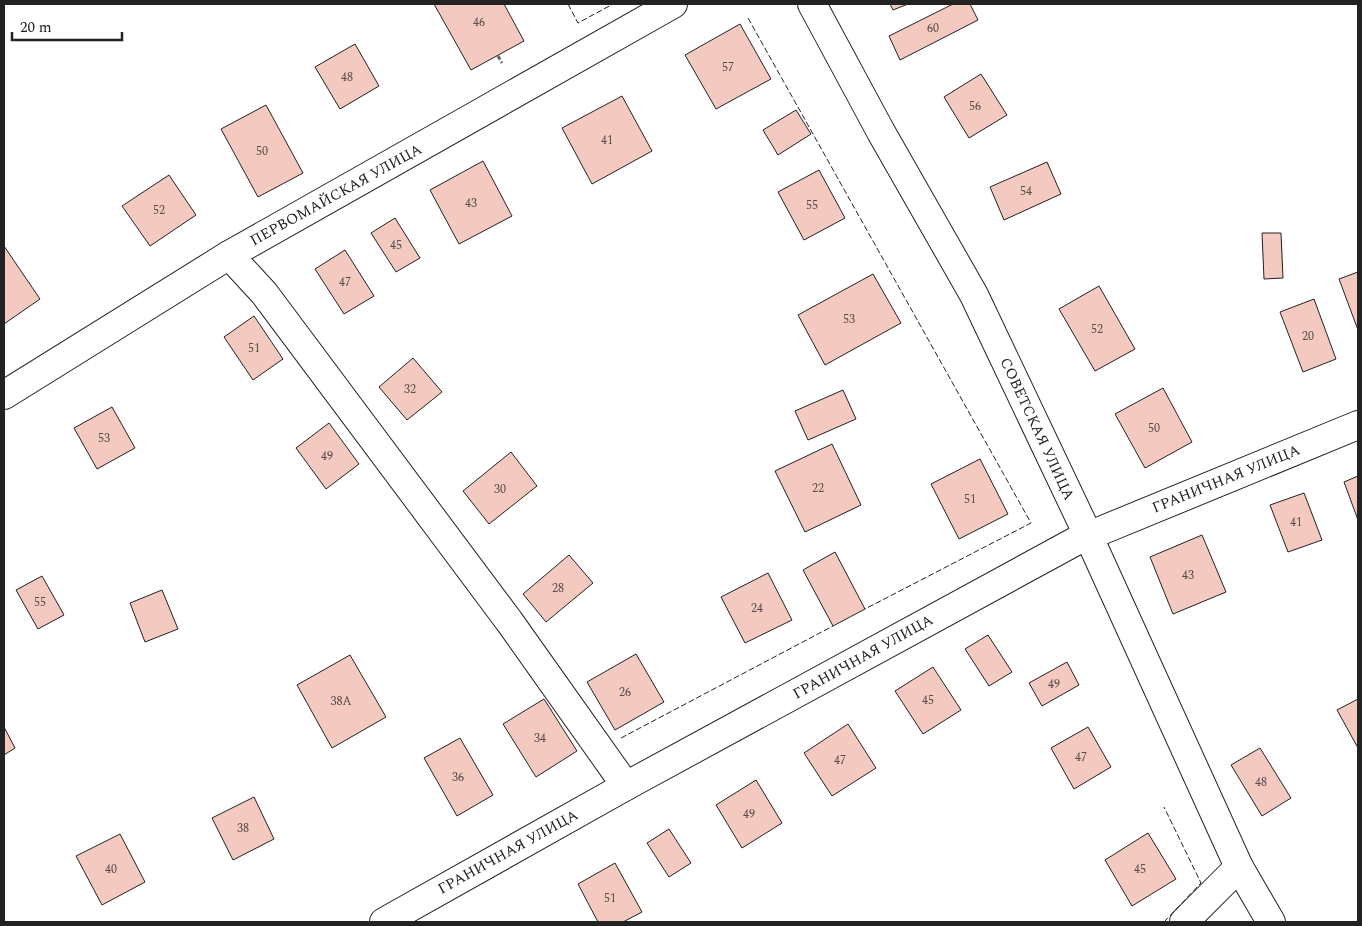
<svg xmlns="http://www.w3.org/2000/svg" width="1362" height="926" font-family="Spectral,serif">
<rect width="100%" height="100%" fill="#fff"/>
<g fill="#f3c9c0" stroke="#222">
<path d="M434,4H504L524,41L471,70Z"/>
<path d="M890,4H908L893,10Z"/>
<path d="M953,4H970L978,20L900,60L889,36Z"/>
<path d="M740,24L771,79L716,109L685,55Z"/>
<path d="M355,44L379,86L340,109L315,67Z"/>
<path d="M981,74L1007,115L969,138L944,97Z"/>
<path d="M622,96L652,151L592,184L562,128Z"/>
<path d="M266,105L303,173L258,197L221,129Z"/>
<path d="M796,110L811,134L778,155L763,130Z"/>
<path d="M483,161L512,216L459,244L430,190Z"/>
<path d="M1047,162L1061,194L1004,220L990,187Z"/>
<path d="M819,170L845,218L804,240L778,192Z"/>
<path d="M169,175L196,215L150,246L122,206Z"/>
<path d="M395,218L420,258L396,272L371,233Z"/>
<path d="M1262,233H1281L1283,278L1264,279Z"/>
<path d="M4,246L40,299L4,324Z"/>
<path d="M345,250L374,296L344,314L315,269Z"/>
<path d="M1358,272V330L1339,279Z"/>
<path d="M873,274L901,323L825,365L798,315Z"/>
<path d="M1099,286L1135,349L1095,371L1059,309Z"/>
<path d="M1314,299L1336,359L1303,372L1280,312Z"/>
<path d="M254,316L283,359L253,380L224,337Z"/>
<path d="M413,358L442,392L407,420L379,387Z"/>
<path d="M1163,388L1192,442L1145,468L1115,414Z"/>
<path d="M843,390L856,419L808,440L795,411Z"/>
<path d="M112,407L135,448L97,469L74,428Z"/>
<path d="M329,423L359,464L326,489L296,448Z"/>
<path d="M832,444L861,505L805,532L775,471Z"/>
<path d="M511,452L537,486L489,524L463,491Z"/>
<path d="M980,459L1008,514L959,539L931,484Z"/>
<path d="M1358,476V520L1344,482Z"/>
<path d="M1304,493L1322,540L1288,552L1270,505Z"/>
<path d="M1202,535L1226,592L1173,614L1150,557Z"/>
<path d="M835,552L865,609L833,626L803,570Z"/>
<path d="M569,555L593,583L546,622L523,594Z"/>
<path d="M768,573L792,620L745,643L721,597Z"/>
<path d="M42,576L64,615L38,629L16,590Z"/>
<path d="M162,590L178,629L145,642L130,603Z"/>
<path d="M988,635L1012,672L989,686L965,649Z"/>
<path d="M636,654L664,702L615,730L587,682Z"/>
<path d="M350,655L386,717L332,748L297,685Z"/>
<path d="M1067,662L1079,685L1042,706L1029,683Z"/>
<path d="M933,667L961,710L923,734L895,691Z"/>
<path d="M544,699L577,751L536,777L503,724Z"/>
<path d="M1358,699V748L1337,710Z"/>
<path d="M848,724L876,768L832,796L804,753Z"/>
<path d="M4,727L15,748L4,755Z"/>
<path d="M1088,727L1111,767L1074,789L1051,748Z"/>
<path d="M460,738L493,795L457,816L424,758Z"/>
<path d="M1260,748L1291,798L1262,816L1231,765Z"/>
<path d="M756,780L782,823L742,848L716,805Z"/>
<path d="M254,797L274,839L233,860L212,818Z"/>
<path d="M669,829L691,863L669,877L647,843Z"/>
<path d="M1148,833L1176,879L1132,906L1105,860Z"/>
<path d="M120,834L145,882L102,905L76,856Z"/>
<path d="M615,863L642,912L623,922H598L578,884Z"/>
</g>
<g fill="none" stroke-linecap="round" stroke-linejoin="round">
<defs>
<g id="minor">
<path d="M812,4L881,132L974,295L1088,535L1239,867L1271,922"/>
<path d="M229,255L264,293L509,621L626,786"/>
<path d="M4,395L229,255L673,4"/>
<path d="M384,922L626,786L1076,541L1358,425"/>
<path d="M1184,922L1239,867"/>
</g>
</defs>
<use href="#minor" stroke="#222" stroke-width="30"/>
<path stroke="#646464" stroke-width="3" stroke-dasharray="4 2.5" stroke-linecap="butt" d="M498,56L502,63"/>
<use href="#minor" stroke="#fff" stroke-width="28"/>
<g stroke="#222" stroke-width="1" stroke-dasharray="6 2.5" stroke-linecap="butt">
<path d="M568,4L578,23L613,4"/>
<path d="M748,18L1031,523L865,609"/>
<path d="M621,738L833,626"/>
<path d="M1164,922L1201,883L1164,807"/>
</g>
</g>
<g text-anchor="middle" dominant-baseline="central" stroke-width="4" stroke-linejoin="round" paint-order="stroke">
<g font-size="12" fill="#564c4a">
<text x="479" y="22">46</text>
<text x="933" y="28">60</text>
<text x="728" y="67">57</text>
<text x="347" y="77">48</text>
<text x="975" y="106">56</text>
<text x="607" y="140">41</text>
<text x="262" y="151">50</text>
<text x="1026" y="191">54</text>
<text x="471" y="203">43</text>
<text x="812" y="205">55</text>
<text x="159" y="210">52</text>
<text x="396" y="245">45</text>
<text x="345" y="282">47</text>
<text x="849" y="319">53</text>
<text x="1097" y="329">52</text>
<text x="1308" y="336">20</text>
<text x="254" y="348">51</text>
<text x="410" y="389">32</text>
<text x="1154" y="428">50</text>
<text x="104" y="438">53</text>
<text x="327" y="456">49</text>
<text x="818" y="488">22</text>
<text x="500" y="489">30</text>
<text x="970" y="499">51</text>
<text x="1296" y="522">41</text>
<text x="1188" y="575">43</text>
<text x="558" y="588">28</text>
<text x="40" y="602">55</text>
<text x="757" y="608">24</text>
<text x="1054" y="684">49</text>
<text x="625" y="692">26</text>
<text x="928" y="700">45</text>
<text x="341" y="701">38А</text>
<text x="540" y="738">34</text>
<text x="1081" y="757">47</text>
<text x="840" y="760">47</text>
<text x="458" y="777">36</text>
<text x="1261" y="782">48</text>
<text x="749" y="814">49</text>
<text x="243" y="828">38</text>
<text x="111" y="869">40</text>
<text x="1140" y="869">45</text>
<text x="610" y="898">51</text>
</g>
<g font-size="15" fill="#222" stroke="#fff">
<text transform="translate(336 195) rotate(-29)">ПЕРВОМАЙСКАЯ УЛИЦА</text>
<text transform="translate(1037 429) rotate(65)">СОВЕТСКАЯ УЛИЦА</text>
<text transform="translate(1226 479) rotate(-22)">ГРАНИЧНАЯ УЛИЦА</text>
<text transform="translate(863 657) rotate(-29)">ГРАНИЧНАЯ УЛИЦА</text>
<text transform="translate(508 852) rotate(-29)">ГРАНИЧНАЯ УЛИЦА</text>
</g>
</g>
<rect width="1362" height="926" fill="none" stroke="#222222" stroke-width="10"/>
<path d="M12 32v8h110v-8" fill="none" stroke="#222222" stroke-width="2.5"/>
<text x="20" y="32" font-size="15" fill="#222222" stroke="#ffffff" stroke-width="4" paint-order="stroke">20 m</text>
</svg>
